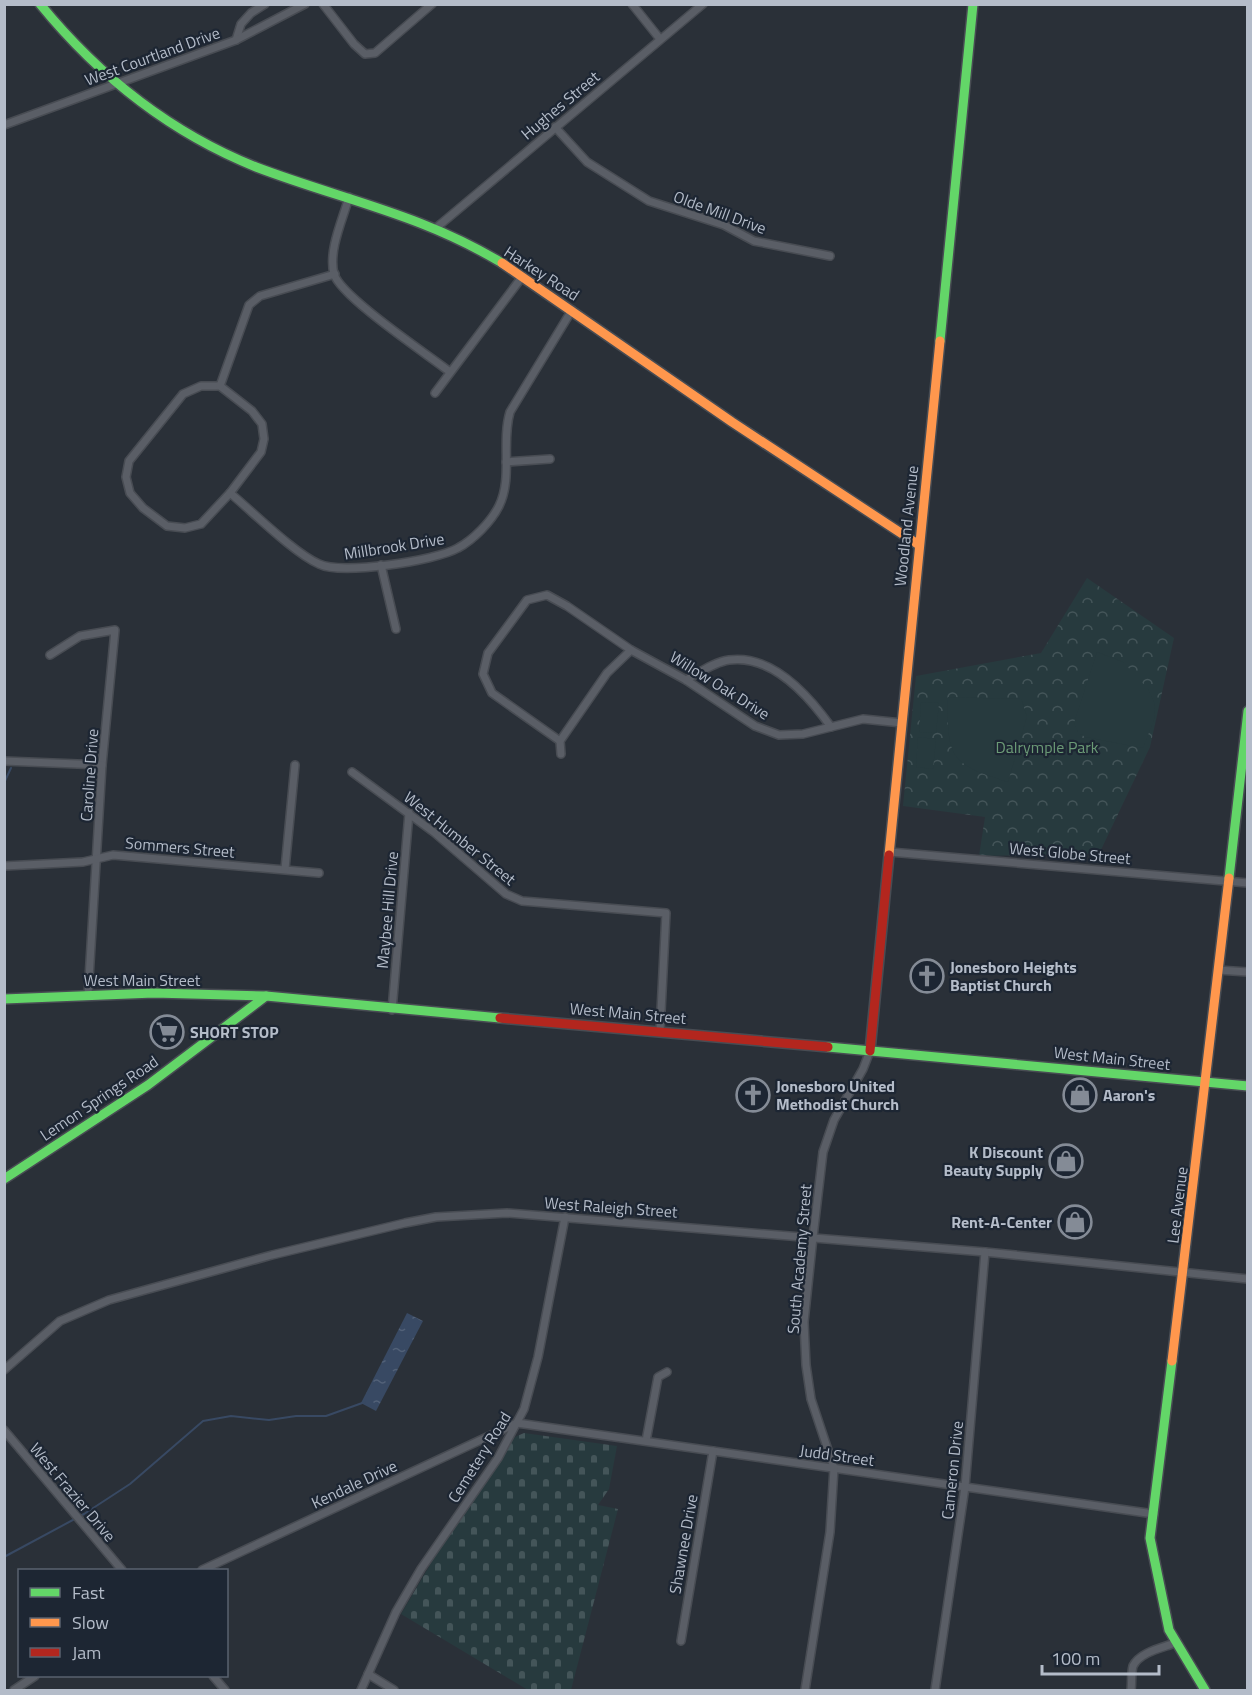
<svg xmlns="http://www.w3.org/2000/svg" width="1252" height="1695" font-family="'Titillium Web',sans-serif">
<defs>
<pattern id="cemetery-stones" width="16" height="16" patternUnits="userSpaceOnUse" patternTransform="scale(1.5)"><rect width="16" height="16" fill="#273a3e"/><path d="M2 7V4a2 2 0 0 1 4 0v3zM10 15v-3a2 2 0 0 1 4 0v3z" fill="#445559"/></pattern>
<pattern id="park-crowns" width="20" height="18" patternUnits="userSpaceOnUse" patternTransform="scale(1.5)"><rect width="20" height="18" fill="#273a3e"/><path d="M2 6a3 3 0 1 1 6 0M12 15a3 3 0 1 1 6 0" fill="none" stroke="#445559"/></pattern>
<pattern id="water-ripples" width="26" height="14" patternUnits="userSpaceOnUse" patternTransform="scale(1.5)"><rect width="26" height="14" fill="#384963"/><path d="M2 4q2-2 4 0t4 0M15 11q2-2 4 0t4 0" fill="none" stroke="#526178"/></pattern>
</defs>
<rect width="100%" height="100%" fill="#2a3038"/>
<path fill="url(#cemetery-stones)" d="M524,1433L617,1446L609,1489L598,1505L618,1509L571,1690H528L401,1614L450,1531L515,1437Z"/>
<path fill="url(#park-crowns)" d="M1087,578L1174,638L1150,747L1099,854L979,856L985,817L903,806L916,676L1041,653Z"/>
<g fill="#273a3e">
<path d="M1097,652L1123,662L1148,689L1154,702L1155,717L1143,748L1085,737L1078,732L1074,723Z"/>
<path d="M948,697L1021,699L1027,716L1008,782C949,764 947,757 948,697Z"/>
<path d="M921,702L939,703L936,733L919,732Z"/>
<path d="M918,737L936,739L933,769L916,767Z"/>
</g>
<path fill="url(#water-ripples)" d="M407,1313L423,1321L376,1411L361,1403Z"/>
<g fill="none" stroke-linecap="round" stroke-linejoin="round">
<g stroke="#384963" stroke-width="2">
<path d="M4,783L11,768"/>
<path d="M4,1557L84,1514L130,1484L203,1421L231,1416L269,1420L296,1416H326L365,1402"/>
</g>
<defs>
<g id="street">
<path d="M323,4L354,44L365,54L375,53L432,4"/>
<path d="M632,4L660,39"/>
<path d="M236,40L241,24L251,13L265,4"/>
<path d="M4,125L236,40L305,4"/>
<path d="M555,127L587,162L649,201L724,225L754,241L830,256"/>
<path d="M349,197C343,219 328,250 334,274C341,297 427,354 450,372"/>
<path d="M436,228L703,4"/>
<path d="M201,386H220L252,411L262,424L264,439L261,452L230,493L201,524L185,528L167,526L143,508L130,493L126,477L129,461L183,394Z"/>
<path d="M220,386L249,305L260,296L335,274"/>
<path d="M435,393L522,277"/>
<path d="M506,462L550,459"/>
<path d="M230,493C253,512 294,553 319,564C341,575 435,561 458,548C473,540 491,522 499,506C513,478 501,442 510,412L572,310"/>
<path d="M381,565L396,629"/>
<path d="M50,655L80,636L115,630L102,765L88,995"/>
<path d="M686,680C699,673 714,662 729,660C772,654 809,696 831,727"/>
<path d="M560,741L492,693L483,674L488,653L527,600L547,595L567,606L631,650"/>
<path d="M561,754L560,741L607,673L631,650L686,680L755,726L779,735L803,734L863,719L902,723"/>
<path d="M4,761L102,765"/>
<path d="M352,772L435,833L506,894L522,901L666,913L660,1031"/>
<path d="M890,852L1248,883"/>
<path d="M4,866L83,862L113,855L319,873"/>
<path d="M285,869L295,765"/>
<path d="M1218,970L1248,972"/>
<path d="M392,1010L409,813"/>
<path d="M4,1370L60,1321L109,1300L272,1255L405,1223L436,1217L507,1213L985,1252L1248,1279"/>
<path d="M4,1430L122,1570"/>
<path d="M646,1441L658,1377L667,1372"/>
<path d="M202,1570L517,1423L1154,1514"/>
<path d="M681,1641L713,1451"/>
<path d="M368,1674L394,1690"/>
<path d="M213,1676L225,1690"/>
<path d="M14,1690L35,1676"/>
<path d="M361,1690L396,1612L421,1569L498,1458L524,1409L538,1357L565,1217"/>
<path d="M805,1690L830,1532L834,1468L811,1399L806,1365L804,1322L813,1237L823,1152L834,1120L863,1069L870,1051"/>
<path d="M935,1690L965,1487L985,1252"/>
<path d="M1131,1690C1132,1684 1131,1673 1133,1666C1140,1652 1162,1648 1175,1643"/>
</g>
<g id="fast">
<path d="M40,4C98,75 171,133 256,167C343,200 421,214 502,263"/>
<path d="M940,341L973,4"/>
<path d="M1229,878L1248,711"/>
<path d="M4,999L154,993L266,996L500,1018"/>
<path d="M828,1047L1248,1086"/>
<path d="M4,1179L148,1085L266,996"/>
<path d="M1172,1361L1150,1538L1169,1630L1205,1690"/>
</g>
<g id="slow">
<path d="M502,263L732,422L919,545"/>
<path d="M889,855L940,341"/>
<path d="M1172,1361L1229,878"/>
</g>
<g id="jam">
<path d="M500,1018L828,1047"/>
<path d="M870,1051L889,855"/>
</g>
</defs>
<use href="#street" stroke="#484c53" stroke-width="10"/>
<use href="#fast" stroke="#484c53" stroke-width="12"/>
<use href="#slow" stroke="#484c53" stroke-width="12"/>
<use href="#jam" stroke="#484c53" stroke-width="12"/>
<use href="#street" stroke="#5a5e66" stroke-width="7"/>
<use href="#fast" stroke="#63d668" stroke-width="9"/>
<use href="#slow" stroke="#ff974d" stroke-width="9"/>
<use href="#jam" stroke="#b3261e" stroke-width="9"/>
</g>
<defs>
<symbol id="church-ring" viewBox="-11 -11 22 22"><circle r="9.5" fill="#1d2633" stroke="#848b96" stroke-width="1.5"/><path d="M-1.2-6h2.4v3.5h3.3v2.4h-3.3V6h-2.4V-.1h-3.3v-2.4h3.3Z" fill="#848b96"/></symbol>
<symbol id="supermarket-ring" viewBox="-11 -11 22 22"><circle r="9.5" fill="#1d2633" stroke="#848b96" stroke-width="1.5"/><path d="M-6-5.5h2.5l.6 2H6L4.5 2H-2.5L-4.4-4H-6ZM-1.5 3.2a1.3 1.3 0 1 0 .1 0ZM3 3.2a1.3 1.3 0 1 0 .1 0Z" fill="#848b96"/></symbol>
<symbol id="shop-ring" viewBox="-11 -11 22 22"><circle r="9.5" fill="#1d2633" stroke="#848b96" stroke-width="1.5"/><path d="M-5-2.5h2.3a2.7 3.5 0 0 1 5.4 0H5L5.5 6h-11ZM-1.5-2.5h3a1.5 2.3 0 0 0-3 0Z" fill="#848b96"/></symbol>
</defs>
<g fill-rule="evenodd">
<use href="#church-ring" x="908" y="957" width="38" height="38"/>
<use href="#supermarket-ring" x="148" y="1013" width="38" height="38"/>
<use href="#church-ring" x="734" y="1076" width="38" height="38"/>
<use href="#shop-ring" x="1061" y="1076" width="38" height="38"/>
<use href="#shop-ring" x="1047" y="1142" width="38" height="38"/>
<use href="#shop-ring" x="1056" y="1203" width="38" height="38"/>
</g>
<g text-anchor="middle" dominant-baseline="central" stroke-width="4.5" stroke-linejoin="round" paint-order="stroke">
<g font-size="16" fill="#b4bcc9" stroke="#1d2633">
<text transform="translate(152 56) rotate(-20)">West Courtland Drive</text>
<text transform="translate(560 105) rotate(-40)">Hughes Street</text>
<text transform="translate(720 212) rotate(20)">Olde Mill Drive</text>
<text transform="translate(542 273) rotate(33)">Harkey Road</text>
<text transform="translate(906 526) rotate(-84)">Woodland Avenue</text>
<text transform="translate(394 546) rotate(-9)">Millbrook Drive</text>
<text transform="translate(720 685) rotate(32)">Willow Oak Drive</text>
<text transform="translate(89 775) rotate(-86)">Caroline Drive</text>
<text transform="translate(460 838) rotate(39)">West Humber Street</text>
<text transform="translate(180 847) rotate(5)">Sommers Street</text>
<text transform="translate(1070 853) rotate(5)">West Globe Street</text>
<text transform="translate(387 910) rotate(-85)">Maybee Hill Drive</text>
<text x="142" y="980">West Main Street</text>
<text transform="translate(628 1013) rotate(5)">West Main Street</text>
<text transform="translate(1112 1058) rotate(6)">West Main Street</text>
<text transform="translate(99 1098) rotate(-34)">Lemon Springs Road</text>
<text transform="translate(1177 1205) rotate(-83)">Lee Avenue</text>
<text transform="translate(611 1207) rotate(4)">West Raleigh Street</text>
<text transform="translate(799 1259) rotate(-85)">South Academy Street</text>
<text transform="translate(837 1455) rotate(8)">Judd Street</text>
<text transform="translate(479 1457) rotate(-58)">Cemetery Road</text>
<text transform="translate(952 1470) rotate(-84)">Cameron Drive</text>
<text transform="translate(354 1484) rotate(-25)">Kendale Drive</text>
<text transform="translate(73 1492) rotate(50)">West Frazier Drive</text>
<text transform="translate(683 1544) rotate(-80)">Shawnee Drive</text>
</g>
<g font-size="16" fill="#6b9a76" stroke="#1d2633">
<text x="1047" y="747">Dalrymple Park</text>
</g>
<g font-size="16" font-weight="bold" fill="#b4bcc9" stroke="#1d2633" text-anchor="start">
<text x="950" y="967">Jonesboro Heights<tspan x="950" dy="18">Baptist Church</tspan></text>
<text x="190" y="1032">SHORT STOP</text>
<text x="776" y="1086">Jonesboro United<tspan x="776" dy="18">Methodist Church</tspan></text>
<text x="1103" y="1095">Aaron's</text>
<text x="1043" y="1152" text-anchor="end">K Discount<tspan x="1043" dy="18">Beauty Supply</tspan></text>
<text x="1052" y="1222" text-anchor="end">Rent-A-Center</text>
</g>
</g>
<rect width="1252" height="1695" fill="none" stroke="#b4bcc9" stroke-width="12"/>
<rect x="18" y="1569" width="210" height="108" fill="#1d2633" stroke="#59626f" stroke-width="1.5"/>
<rect x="30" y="1588" width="30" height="9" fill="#63d668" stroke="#59626f" stroke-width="1.5"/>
<text x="72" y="1599" font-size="18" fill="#b4bcc9">Fast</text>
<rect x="30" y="1618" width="30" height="9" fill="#ff974d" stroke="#59626f" stroke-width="1.5"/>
<text x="72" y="1629" font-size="18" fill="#b4bcc9">Slow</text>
<rect x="30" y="1648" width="30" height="9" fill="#b3261e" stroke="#59626f" stroke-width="1.5"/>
<text x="72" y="1659" font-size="18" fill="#b4bcc9">Jam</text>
<path d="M1042 1665v9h117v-9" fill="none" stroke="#b4bcc9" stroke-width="3"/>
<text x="1051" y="1665" font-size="18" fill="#b4bcc9" stroke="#1d2633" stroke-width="4.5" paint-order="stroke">100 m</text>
</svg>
